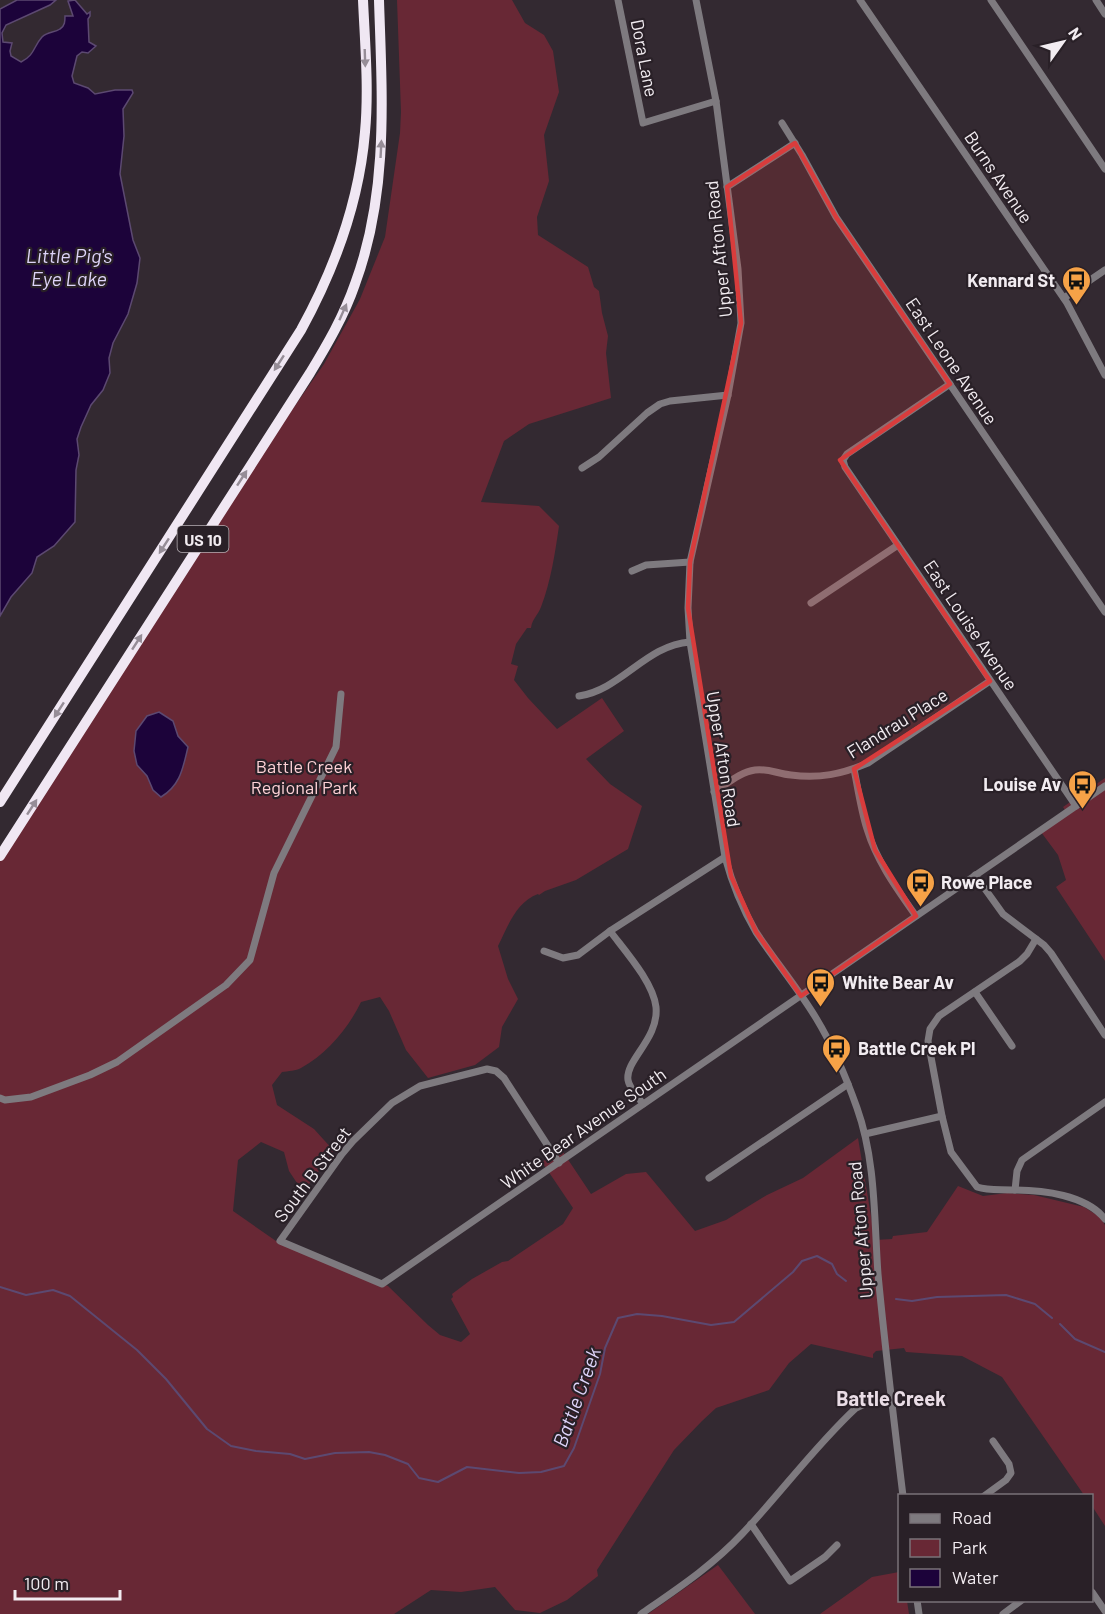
<svg xmlns="http://www.w3.org/2000/svg" width="1105" height="1614" font-family="Barlow,sans-serif">
<rect width="100%" height="100%" fill="#332931"/>
<g fill="#682835">
<path d="M397,0H512L525,23L544,35L553,51L559,92L544,135L549,181L537,217L538,235L588,267L594,287L599,291L602,313L608,336L606,353L611,398L529,424L504,441L481,502L539,506L559,526C555,553 551,581 541,607C538,615 532,619 531,628H527L516,644L511,664L518,666L514,680L528,698L557,729L602,698L624,731L586,759L610,784L642,806L628,849L576,880L545,891L539,895L538,894C516,902 508,926 498,946L508,979L518,999L502,1027L499,1047L475,1065L428,1078L406,1050L389,1011L380,997L361,1002C349,1027 327,1054 301,1068C296,1071 288,1071 282,1072L272,1085L277,1105L314,1129L334,1151L303,1192L289,1171L284,1152L261,1142L238,1160L233,1211L276,1241H281L388,1286L428,1325L440,1335L461,1342L470,1334L451,1299L453,1297L452,1294L472,1279L502,1262L508,1261L563,1224L573,1208L542,1162L561,1149L591,1194L626,1174L646,1172L695,1231L726,1220L767,1195L803,1178L858,1138L875,1240L892,1239L893,1236L927,1232L958,1186L983,1196L1007,1193L1034,1195L1084,1207L1100,1217L1105,1225V1526L1092,1506V1496L1084,1495L1002,1377L962,1356L906,1352L904,1348L876,1351L873,1354V1358L811,1344L789,1363L769,1390L716,1408L702,1421L674,1450L597,1570L598,1576L567,1600L540,1613L515,1610L495,1587L461,1592L431,1590L394,1614H0V849L195,549L324,364L360,299L385,237L400,133L401,112Z"/>
<path d="M1105,778V961L1056,887L1066,880L1058,855L1041,832L1067,813L1063,807Z"/>
<path d="M718,1565L755,1614H648Z"/>
<path d="M899,1572L900,1600L907,1601L909,1614H820L872,1577Z"/>
</g>
<g fill="#1c033a" stroke="#5c4971" stroke-width="1.5">
<path d="M17,0H56L50,5L6,25L2,33L3,42L12,43L10,51L11,56L21,62C35,55 33,47 42,37C48,31 54,33 60,29C65,26 65,21 65,16H73L68,1L75,0L87,14L90,12V16L88,19L89,42L96,46L88,53L82,52L77,56L72,76L74,83L88,88L95,94L115,90H132L133,93L123,109L124,136L120,174L133,240L140,258L137,283L128,314L113,343L109,358L110,373L103,390L91,405L81,427L77,439L79,455L76,470L75,522L54,546L37,557L32,573L11,597L0,616V9Z"/>
<path d="M159,712L173,721L178,736L188,747C183,767 181,785 161,797L153,790L147,776L137,765L134,751L136,731L147,716Z"/>
</g>
<g fill="none" stroke-linecap="round" stroke-linejoin="round">
<g stroke="#5c4971" stroke-width="2">
<path d="M0,1287L26,1295L53,1290L70,1296L137,1350L166,1379L207,1429L231,1446L256,1451L290,1454L305,1459L335,1453L369,1452L385,1455L408,1464L419,1478L438,1482L467,1467L519,1473L541,1472L564,1466L574,1448L600,1374L605,1348L618,1318L637,1314L662,1316L711,1325L734,1322L793,1272L802,1261L817,1256L832,1264L837,1274L846,1281"/>
<path d="M896,1299L912,1301L937,1297L1006,1295L1035,1304L1052,1318"/>
<path d="M1060,1324L1075,1339L1105,1352"/>
</g>
<g stroke="#7e7a7f" stroke-width="7">
<path d="M618,0L643,123L716,101"/>
<path d="M696,0L716,101L738,269L741,323L728,395L690,562L688,608L690,642L725,857C732,883 742,908 756,932C775,961 798,988 816,1018C833,1046 846,1077 857,1108C876,1161 874,1219 878,1274C885,1348 894,1422 903,1496"/>
<path d="M860,0L1067,303L1105,375"/>
<path d="M991,0L1105,169"/>
<path d="M1096,0L1105,14"/>
<path d="M782,123L802,155L836,217L1105,612"/>
<path d="M727,187L795,143"/>
<path d="M1064,298L1105,270"/>
<path d="M950,384L847,454L843,460L845,467L1076,806"/>
<path d="M582,468L599,457L647,413L660,404L670,401L728,395"/>
<path d="M632,571L646,565L690,562"/>
<path d="M811,603L898,545"/>
<path d="M579,696C621,690 646,645 690,642"/>
<path d="M854,769C858,789 861,810 867,829C877,862 897,889 916,916"/>
<path d="M714,792C727,784 740,772 755,770C768,768 778,774 791,775C819,779 842,774 868,763L990,681"/>
<path d="M975,875L1003,914L1044,945L1051,953L1105,1035"/>
<path d="M610,931C625,951 653,982 656,1007C659,1039 625,1060 628,1080C629,1088 638,1097 643,1104"/>
<path d="M1036,939L1027,954L1020,961L939,1016L930,1029L928,1041L942,1116L951,1152L977,1187C989,1191 1001,1189 1014,1190C1043,1190 1086,1195 1105,1219"/>
<path d="M544,951L563,958L578,955L610,931L725,857"/>
<path d="M975,992L1012,1046"/>
<path d="M0,1098L5,1100L31,1097L90,1075L117,1062L226,985L250,960L274,873L336,747L341,694"/>
<path d="M865,1134L942,1116"/>
<path d="M559,1163L504,1078L496,1071L487,1069L420,1086L392,1103L353,1141L342,1154L280,1241L382,1284L1105,786"/>
<path d="M709,1178L848,1084"/>
<path d="M1015,1190L1017,1171L1022,1160L1105,1102"/>
<path d="M984,1496L1006,1480L1011,1473L1009,1464L993,1441"/>
<path d="M751,1524L790,1581L825,1557L837,1545"/>
<path d="M1092,1592L1105,1611"/>
<path d="M917,1600L919,1614"/>
<path d="M641,1614C677,1589 712,1566 742,1534C781,1493 815,1446 856,1408L869,1402L891,1398"/>
<path d="M1003,1614L1022,1600"/>
</g>
<g stroke="#f0e7f3" stroke-width="10">
<path d="M0,802L301,330C335,268 359,204 365,132C369,89 365,44 363,0"/>
<path d="M0,856L310,373C327,345 344,316 355,284C389,192 382,96 379,0"/>
</g>
</g>
<defs><path id="oneway-solid" d="M-6-.8H1V-3.2L6.5 0L1 3.2V.8H-6Z" transform="scale(1.5)"/></defs>
<g fill="#968d97">
<use href="#oneway-solid" transform="translate(365 58) rotate(88)"/>
<use href="#oneway-solid" transform="translate(381 149) rotate(-87)"/>
<use href="#oneway-solid" transform="translate(343 312) rotate(-66)"/>
<use href="#oneway-solid" transform="translate(279 363) rotate(123)"/>
<use href="#oneway-solid" transform="translate(242 478) rotate(-57)"/>
<use href="#oneway-solid" transform="translate(164 546) rotate(123)"/>
<use href="#oneway-solid" transform="translate(137 642) rotate(-57)"/>
<use href="#oneway-solid" transform="translate(59 710) rotate(123)"/>
<use href="#oneway-solid" transform="translate(32 807) rotate(-57)"/>
</g>
<path fill="#d93c3c" fill-opacity="0.2" stroke="#d93c3c" stroke-width="4.5" stroke-linejoin="round" d="M795,143L836,217L950,384L840,460L990,681L854,769L875,850L916,916L801,996L756,932L731,876L688,608L690,562L741,323L727,187Z"/>
<defs>
<symbol id="bus-pin" viewBox="-11 -11 22 30"><path d="M0 17L-7.5 6A9.5 9.5 0 1 1 7.5 6Z" fill="#f6a247" stroke="#292027"/><path d="M-5-6H5V4H4V6H2V4H-2V6H-4V4H-5ZM-3.5-4V0h7V-4ZM-3.5 1.2v1.5H-2V1.2ZM2 1.2v1.5H3.5V1.2Z" fill="#111"/></symbol>
</defs>
<g fill-rule="evenodd">
<use href="#bus-pin" x="1060" y="264" width="33" height="45"/>
<use href="#bus-pin" x="1066" y="768" width="33" height="45"/>
<use href="#bus-pin" x="904" y="866" width="33" height="45"/>
<use href="#bus-pin" x="804" y="966" width="33" height="45"/>
<use href="#bus-pin" x="820" y="1032" width="33" height="45"/>
</g>
<g text-anchor="middle" dominant-baseline="central" stroke-width="4.5" stroke-linejoin="round" paint-order="stroke">
<rect fill="#292027" stroke="#b6afb4" stroke-width="1.5" x="177.5" y="526" width="51" height="26" rx="4.5"/>
<g font-size="16" font-weight="bold" fill="#f2ecf1">
<text x="203" y="539">US 10</text>
</g>
<g font-size="18" fill="#f2ecf1" stroke="#292027">
<text transform="translate(645 58) rotate(79)">Dora Lane</text>
<text transform="translate(999 177) rotate(56)">Burns Avenue</text>
<text transform="translate(718 249) rotate(-96)">Upper Afton Road</text>
<text transform="translate(952 361) rotate(56)">East Leone Avenue</text>
<text transform="translate(971 625) rotate(56)">East Louise Avenue</text>
<text transform="translate(897 723) rotate(-32)">Flandrau Place</text>
<text transform="translate(724 759) rotate(81)">Upper Afton Road</text>
<text transform="translate(583 1128) rotate(-35)">White Bear Avenue South</text>
<text transform="translate(312 1174) rotate(-53)">South B Street</text>
<text transform="translate(860 1230) rotate(-95)">Upper Afton Road</text>
</g>
<g font-size="18" font-weight="bold" fill="#f2ecf1" stroke="#292027" text-anchor="start">
<text x="1055" y="280" text-anchor="end">Kennard St</text>
<text x="1061" y="784" text-anchor="end">Louise Av</text>
<text x="941" y="882">Rowe Place</text>
<text x="842" y="982">White Bear Av</text>
<text x="858" y="1048">Battle Creek Pl</text>
</g>
<g font-size="18" fill="#fed1d6" stroke="#292027">
<text x="304" y="766">Battle Creek<tspan x="304" dy="21">Regional Park</tspan></text>
</g>
<g font-size="20" font-style="italic" fill="#ded4f9" stroke="#292027">
<text x="69" y="255">Little Pig's<tspan x="69" dy="23">Eye Lake</tspan></text>
<text transform="translate(576 1397) rotate(-70)">Battle Creek</text>
</g>
<g font-size="20" font-weight="bold" fill="#eadde6" stroke="#292027">
<text x="891" y="1398">Battle Creek</text>
</g>
</g>
<rect x="898" y="1494" width="195" height="108" fill="#292027" stroke="#797278" stroke-width="1.5"/>
<rect x="910" y="1514" width="30" height="9" fill="#7e7a7f" stroke="#797278" stroke-width="1.5"/>
<text x="952" y="1524" font-size="18" fill="#f2ecf1">Road</text>
<rect x="910" y="1539" width="30" height="18" fill="#682835" stroke="#797278" stroke-width="1.5"/>
<text x="952" y="1554" font-size="18" fill="#f2ecf1">Park</text>
<rect x="910" y="1569" width="30" height="18" fill="#1c033a" stroke="#797278" stroke-width="1.5"/>
<text x="952" y="1584" font-size="18" fill="#f2ecf1">Water</text>
<g transform="translate(1063 42) rotate(56)" stroke="#292027" stroke-width="4.5" paint-order="stroke">
<path d="M0-4.5L10 22L0 15L-10 22Z" fill="#f2ecf1"/>
<text y="-9" font-size="16" font-weight="bold" text-anchor="middle" fill="#f2ecf1">N</text>
</g>
<path d="M15 1590v9h105v-9" fill="none" stroke="#f2ecf1" stroke-width="3"/>
<text x="24" y="1590" font-size="18" fill="#f2ecf1" stroke="#292027" stroke-width="4.5" paint-order="stroke">100 m</text>
</svg>
